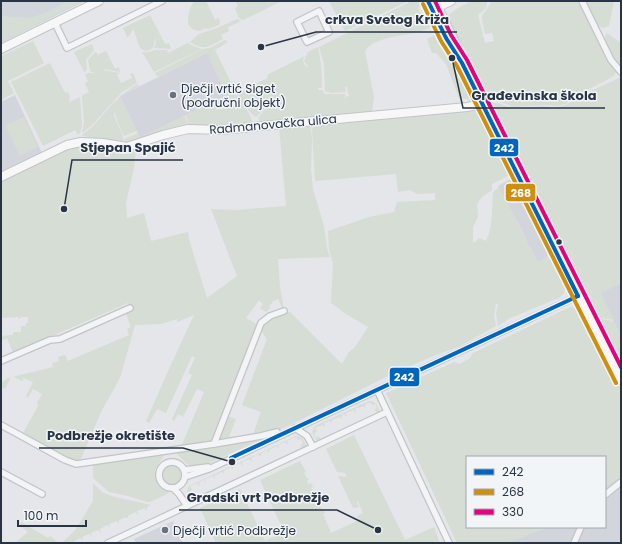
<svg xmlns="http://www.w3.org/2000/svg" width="622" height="544" font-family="Poppins,sans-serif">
<rect width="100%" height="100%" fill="#e4e6e9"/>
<g fill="#d2d6dc">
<path d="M1,1H85L1,43Z"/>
<path d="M207,53L227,95L140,138L120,96Z"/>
<path d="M15,95L42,153L1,173V102Z"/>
<path d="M510,179L514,181V185L527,206L529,215L547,252L548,257L538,262L528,245L523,232L498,186Z"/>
<path d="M621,283V343L618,337L620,335L600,293Z"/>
<path d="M619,477L620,479L621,478V543H505L548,527H605V487Z"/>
<path d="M173,521L183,543H136L134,539Z"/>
</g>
<g fill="#d5ddd4">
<path d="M66,1H83L1,42V16L31,18L50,11Z"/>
<path d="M194,1H206L215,20L219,18L220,22L219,25L208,29L205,28L200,31C182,30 188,11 194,1Z"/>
<path d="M236,1H269L267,2L268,3L273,1H282L243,20L239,18L235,8L238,6Z"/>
<path d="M329,1H408L345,31Z"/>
<path d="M412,1H420L422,4L418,8L425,21L430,22L433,26C428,28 423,31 418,32C404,36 371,37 365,52L374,97L372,112H365L266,122L259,120L258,118L267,107L273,105L267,106L256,117C248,113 243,100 236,93L240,91H245L257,84V83L268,78L267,75L305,56L303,59L304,64L307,67L308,66L304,61L308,52L318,47C321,61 322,74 322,88H318V90H322L325,94H345V97L349,96L347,87H345L346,92L331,93L325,91L324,64L319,47Z"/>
<path d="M472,1H485L487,3L486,8L478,15L485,43L494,41L492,33L485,34L482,20V16L492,1H578L607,59L614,67L616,72L614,76L572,98L566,104L557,106L544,105L513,107L498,101H487L475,80L447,16L458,8Z"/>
<path d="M585,1H614L609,26L603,28L597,25Z"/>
<path d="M150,15L165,44L169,43L171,49L154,48L156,42L155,38L153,48C138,59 138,37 133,29L130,35L127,37L123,28Z"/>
<path d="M237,19L241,21L228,27L229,31L221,35L223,39C208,47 205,51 190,42L199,34L217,28Z"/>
<path d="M607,33L621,43V67C614,60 600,43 607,33Z"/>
<path d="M437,34L450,61L453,59C461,69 474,90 475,103H472L467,99L459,98L446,64L436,53H432L427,39Z"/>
<path d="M225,40L228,42L215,50L235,91L233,92L239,98L230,106L216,108V110L232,107L242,100L254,124L226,127L189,125L186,115L226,95L207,53L158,77L155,73L203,49L210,48Z"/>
<path d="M33,41L44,63L8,81L14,93L1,100V56Z"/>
<path d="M188,43L193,46L202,49L154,72L142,52H149L155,50H169L167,51L168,53Z"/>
<path d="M92,44L94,50L86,60L87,70L84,72L74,52Z"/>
<path d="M106,51L110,58L103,62L110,59L115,69L119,67L120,72L104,69L103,70L120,73L117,75L121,83L132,78L130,74L133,73L137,83L122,92L91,126L82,133L84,122L82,97L83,95L89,92L85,83L88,81L85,75L88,73H95L90,71L88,60L95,52L98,54V59L99,54Z"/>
<path d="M50,63L65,93L68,92L70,97L69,102L80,97L82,125L80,133L78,135L75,130L43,146L11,82Z"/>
<path d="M621,77V283L600,293L614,320L594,317L571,268L564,248L541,213L489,104L498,103L513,109L544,106L553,108L566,105L578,97Z"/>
<path d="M138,84L139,86L120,96L137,131L124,136C111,107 108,101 138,84Z"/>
<path d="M116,100L114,116L123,136V139L124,143L83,136L82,135L92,127Z"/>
<path d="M477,107L493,136L510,175L492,184V190L482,197L477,204L478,217L473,227V242H475L479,238L486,241C493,229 492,206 493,192L499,187L523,232L528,245L530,246L538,262L548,257L551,261L565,287L564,293L559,298L510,318L498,326L496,313L498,305L496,303L494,316L496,326L460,346L431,357L384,378L290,425L276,431L252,437L261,412L242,405L267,339L260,329C264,318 280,313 290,312L342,364L349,352L355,347L368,327L346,314L331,303L333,263L329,249L328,231L369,217L394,212L397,202L435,200V193L417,194L410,190L398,192L396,174L315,181L312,129L315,123Z"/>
<path d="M185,116L189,127L126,145L124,139L138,133L140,138Z"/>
<path d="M24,117L38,147L20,156L5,125Z"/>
<path d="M312,125L311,130L312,138L311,169L313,189L324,226L327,248L330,257L278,259L280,287L284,309L283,310L278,299L272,302V304L269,305L270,308L266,312L260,308L263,304L259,300L246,318L258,325L214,439L207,443L181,447L204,392L197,389L183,417L178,414L174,421L172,419L192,375L188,373L195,358L192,356L166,413L157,409L149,423L146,421L169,369L194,315L177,322V319L161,324L135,325L120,378L102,410L80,461L71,459L23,433L38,406L37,403L42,394L33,389L28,398L26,396L33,382L24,378L22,381L14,377H11L5,389L1,387V383L8,378L53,367L52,363L59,361L58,357L65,355L68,361L129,335L127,329L131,327L126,314L132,310L128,303L13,353L7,338L1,341V336L13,335V332H21V326H26V323H28V317H21L20,319H19L18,317L1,318V181L66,149L103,146L120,154H126L136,147L134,168L126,203L127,218L144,213L151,241L188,232L189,239L207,298L237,276L211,209L236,210L286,206L279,126Z"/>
<path d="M570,307L576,308L583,317L593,342L605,360L621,389V478L620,479L618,477L605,487V457H467V527H548L505,543H457L386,393L452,363L454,362L459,364L469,359L473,353Z"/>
<path d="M594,318L613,321L620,336L618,337L621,343V370Z"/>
<path d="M369,401C376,401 378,407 380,412L378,413L374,410L377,408L375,404L372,405L370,402L365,405V408L363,406L355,409L356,413L353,410L346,413L347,417L344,414L341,416L342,419L339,417L332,420V423L330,421L324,423L325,427L322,425L315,428L317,431L314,433L316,438L319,436L320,440H316L312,432L315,426Z"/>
<path d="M227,416L236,419L228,439L221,440L219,438Z"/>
<path d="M354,435L405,540L434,527L440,543H216L200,508L240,489L265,541L284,532L260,480L300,461L306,472L304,473L307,478H308L309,480H307L308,484L311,483L313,487L311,488L314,493H315L321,506H320L322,511H324L325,513L323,514L331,533L359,520L357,516L363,513L358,501L357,502L359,507L353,508L338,476L347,477L345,473L337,472L326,449Z"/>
<path d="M296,436L302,438L307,447L303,449L301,447V445L303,443L301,439L298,440L296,437L287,441L288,445L285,442L278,445L279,449L276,446L269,450V453L267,450L261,454V457L258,454L251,458L252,461L249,459L242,462L243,466L240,463L233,466V470L231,467L224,471V474L222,472L215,475V479L213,476L205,479L206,483L204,480L199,482L200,486L197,483L190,486L192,490L189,492L191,496H194L195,498H190L187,490L189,486Z"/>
<path d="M262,439L199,468L187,464L175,452Z"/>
<path d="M165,453C163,458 157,465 155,470C153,480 162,487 170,490L167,494L150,502H147L128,496L109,492L93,478V463L98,464L130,457Z"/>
<circle cx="172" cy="475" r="10"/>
<path d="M93,483L102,492L111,496L151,505L147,507V511L145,508L137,511L138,515L135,512L128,516V519L126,517L119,520V524L117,521L109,524L110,528L107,525L100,529L101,533L98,530L91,533L92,537L89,534L82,537L83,541L80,538L73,542V543H62L76,529L93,501Z"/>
<path d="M21,522L48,538L50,536L58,543H15L28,532L20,526Z"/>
</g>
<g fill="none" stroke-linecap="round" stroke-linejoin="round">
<defs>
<g id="street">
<path d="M582,1L611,60L621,72"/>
<path d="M319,11L329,32L307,42L297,22Z"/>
<path d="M55,23L67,48L162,1"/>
<path d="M1,361L50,340L60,339L130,308"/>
<path d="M377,390L449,543"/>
<path d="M1,425L65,460L76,464L214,444L261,436L277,432"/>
<path d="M295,428L307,436L313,447"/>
<path d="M214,444L261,323L270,316L284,311"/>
<circle cx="172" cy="475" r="13"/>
<path d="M184,470L208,467"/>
<path d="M1,472L42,494"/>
<path d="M185,477L209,469L578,296"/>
<path d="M173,488L179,494L187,506"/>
<path d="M605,495L621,482"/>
<path d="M108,543L387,412"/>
<path d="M574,543L581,527"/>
</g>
<g id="secondary">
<path d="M428,1L446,38L462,63L621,380"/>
<path d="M435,1L460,53"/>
<path d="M433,7H438L451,1"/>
<path d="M1,49L99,1"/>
<path d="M1,177L67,145L81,142L103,143L127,147L163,135L188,129L220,130L467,107L482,104"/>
</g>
</defs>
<use href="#street" stroke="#c2c4c7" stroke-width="8"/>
<use href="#secondary" stroke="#c2c4c7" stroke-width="10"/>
<use href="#street" stroke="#f3f4f6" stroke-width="5.5"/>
<use href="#secondary" stroke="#f7f7f7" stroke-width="8"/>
<defs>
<g id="bus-1">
<path d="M428,1L446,38L462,63L578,296"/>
<path d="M231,458L578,296"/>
</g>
<path id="bus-2" d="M423,4L441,41L457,66L616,383"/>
<path id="bus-3" d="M435,1L451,35L467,60L621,367"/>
</defs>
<use href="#bus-1" stroke="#f2f5f8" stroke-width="7"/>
<use href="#bus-2" stroke="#f2f5f8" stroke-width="7"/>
<use href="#bus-3" stroke="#f2f5f8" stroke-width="7"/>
<use href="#bus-1" stroke="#0065bd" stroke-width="4"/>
<use href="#bus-2" stroke="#ce8f0e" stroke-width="4"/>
<use href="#bus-3" stroke="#e5007d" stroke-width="4"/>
</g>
<g fill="#6a727e" stroke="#f2f5f8" stroke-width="1.5">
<circle cx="173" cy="95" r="4"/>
<circle cx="165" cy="530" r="4"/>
</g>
<circle fill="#293444" stroke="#f2f5f8" stroke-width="1.5" cx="559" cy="242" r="3.5"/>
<g text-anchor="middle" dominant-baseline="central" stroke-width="3" stroke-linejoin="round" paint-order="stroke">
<g font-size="12" fill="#293444" stroke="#f2f5f8" text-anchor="start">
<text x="181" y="88">Dječji vrtić Siget<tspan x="181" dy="14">(područni objekt)</tspan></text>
<text x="173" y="530">Dječji vrtić Podbrežje</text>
</g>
<g font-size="12" fill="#293444" stroke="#f2f5f8">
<text transform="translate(273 124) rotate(-5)">Radmanovačka ulica</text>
</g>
</g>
<path fill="none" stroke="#293444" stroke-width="1.5" d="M261 47L316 32H457M452 58L463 108H605M64 209L72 160H183M232 462L183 448H39M378 530L337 510H179"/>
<g fill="#293444" stroke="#f2f5f8" stroke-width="1.5">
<circle cx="261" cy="47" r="4"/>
<circle cx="452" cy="58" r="4"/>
<circle cx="64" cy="209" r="4"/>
<circle cx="232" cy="462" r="4"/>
<circle cx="378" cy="530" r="4"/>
</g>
<g font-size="13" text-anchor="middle" font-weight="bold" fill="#293444" stroke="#f2f5f8" stroke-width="3" stroke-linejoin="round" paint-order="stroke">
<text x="387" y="24">crkva Svetog Križa</text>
<text x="534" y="100">Građevinska škola</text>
<text x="128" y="152">Stjepan Spajić</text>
<text x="111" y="440">Podbrežje okretište</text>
<text x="258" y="502">Gradski vrt Podbrežje</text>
</g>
<g stroke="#f2f5f8" stroke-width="1.5">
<rect x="489" y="138" width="30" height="19" rx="4" fill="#0065bd"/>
<rect x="505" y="183" width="31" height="19" rx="4" fill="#ce8f0e"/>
<rect x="389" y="367" width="31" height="20" rx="4" fill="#0065bd"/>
</g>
<g font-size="11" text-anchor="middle" font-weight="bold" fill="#fff">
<text x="504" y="152">242</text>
<text x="521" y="197">268</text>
<text x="404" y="381">242</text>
</g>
<rect width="622" height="544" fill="none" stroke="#293444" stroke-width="4"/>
<rect x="466" y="456" width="140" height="72" fill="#f2f5f8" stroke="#a2a8b0"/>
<rect x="474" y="469" width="20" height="6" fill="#0065bd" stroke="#a2a8b0"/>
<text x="502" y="476" font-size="12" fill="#293444">242</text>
<rect x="474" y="489" width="20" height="6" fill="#ce8f0e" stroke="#a2a8b0"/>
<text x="502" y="496" font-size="12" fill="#293444">268</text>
<rect x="474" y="509" width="20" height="6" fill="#e5007d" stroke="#a2a8b0"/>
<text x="502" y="516" font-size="12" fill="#293444">330</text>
<path d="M18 520v6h68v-6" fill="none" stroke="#293444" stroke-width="2"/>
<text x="24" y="520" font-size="12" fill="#293444" stroke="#f2f5f8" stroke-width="3" paint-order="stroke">100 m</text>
</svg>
